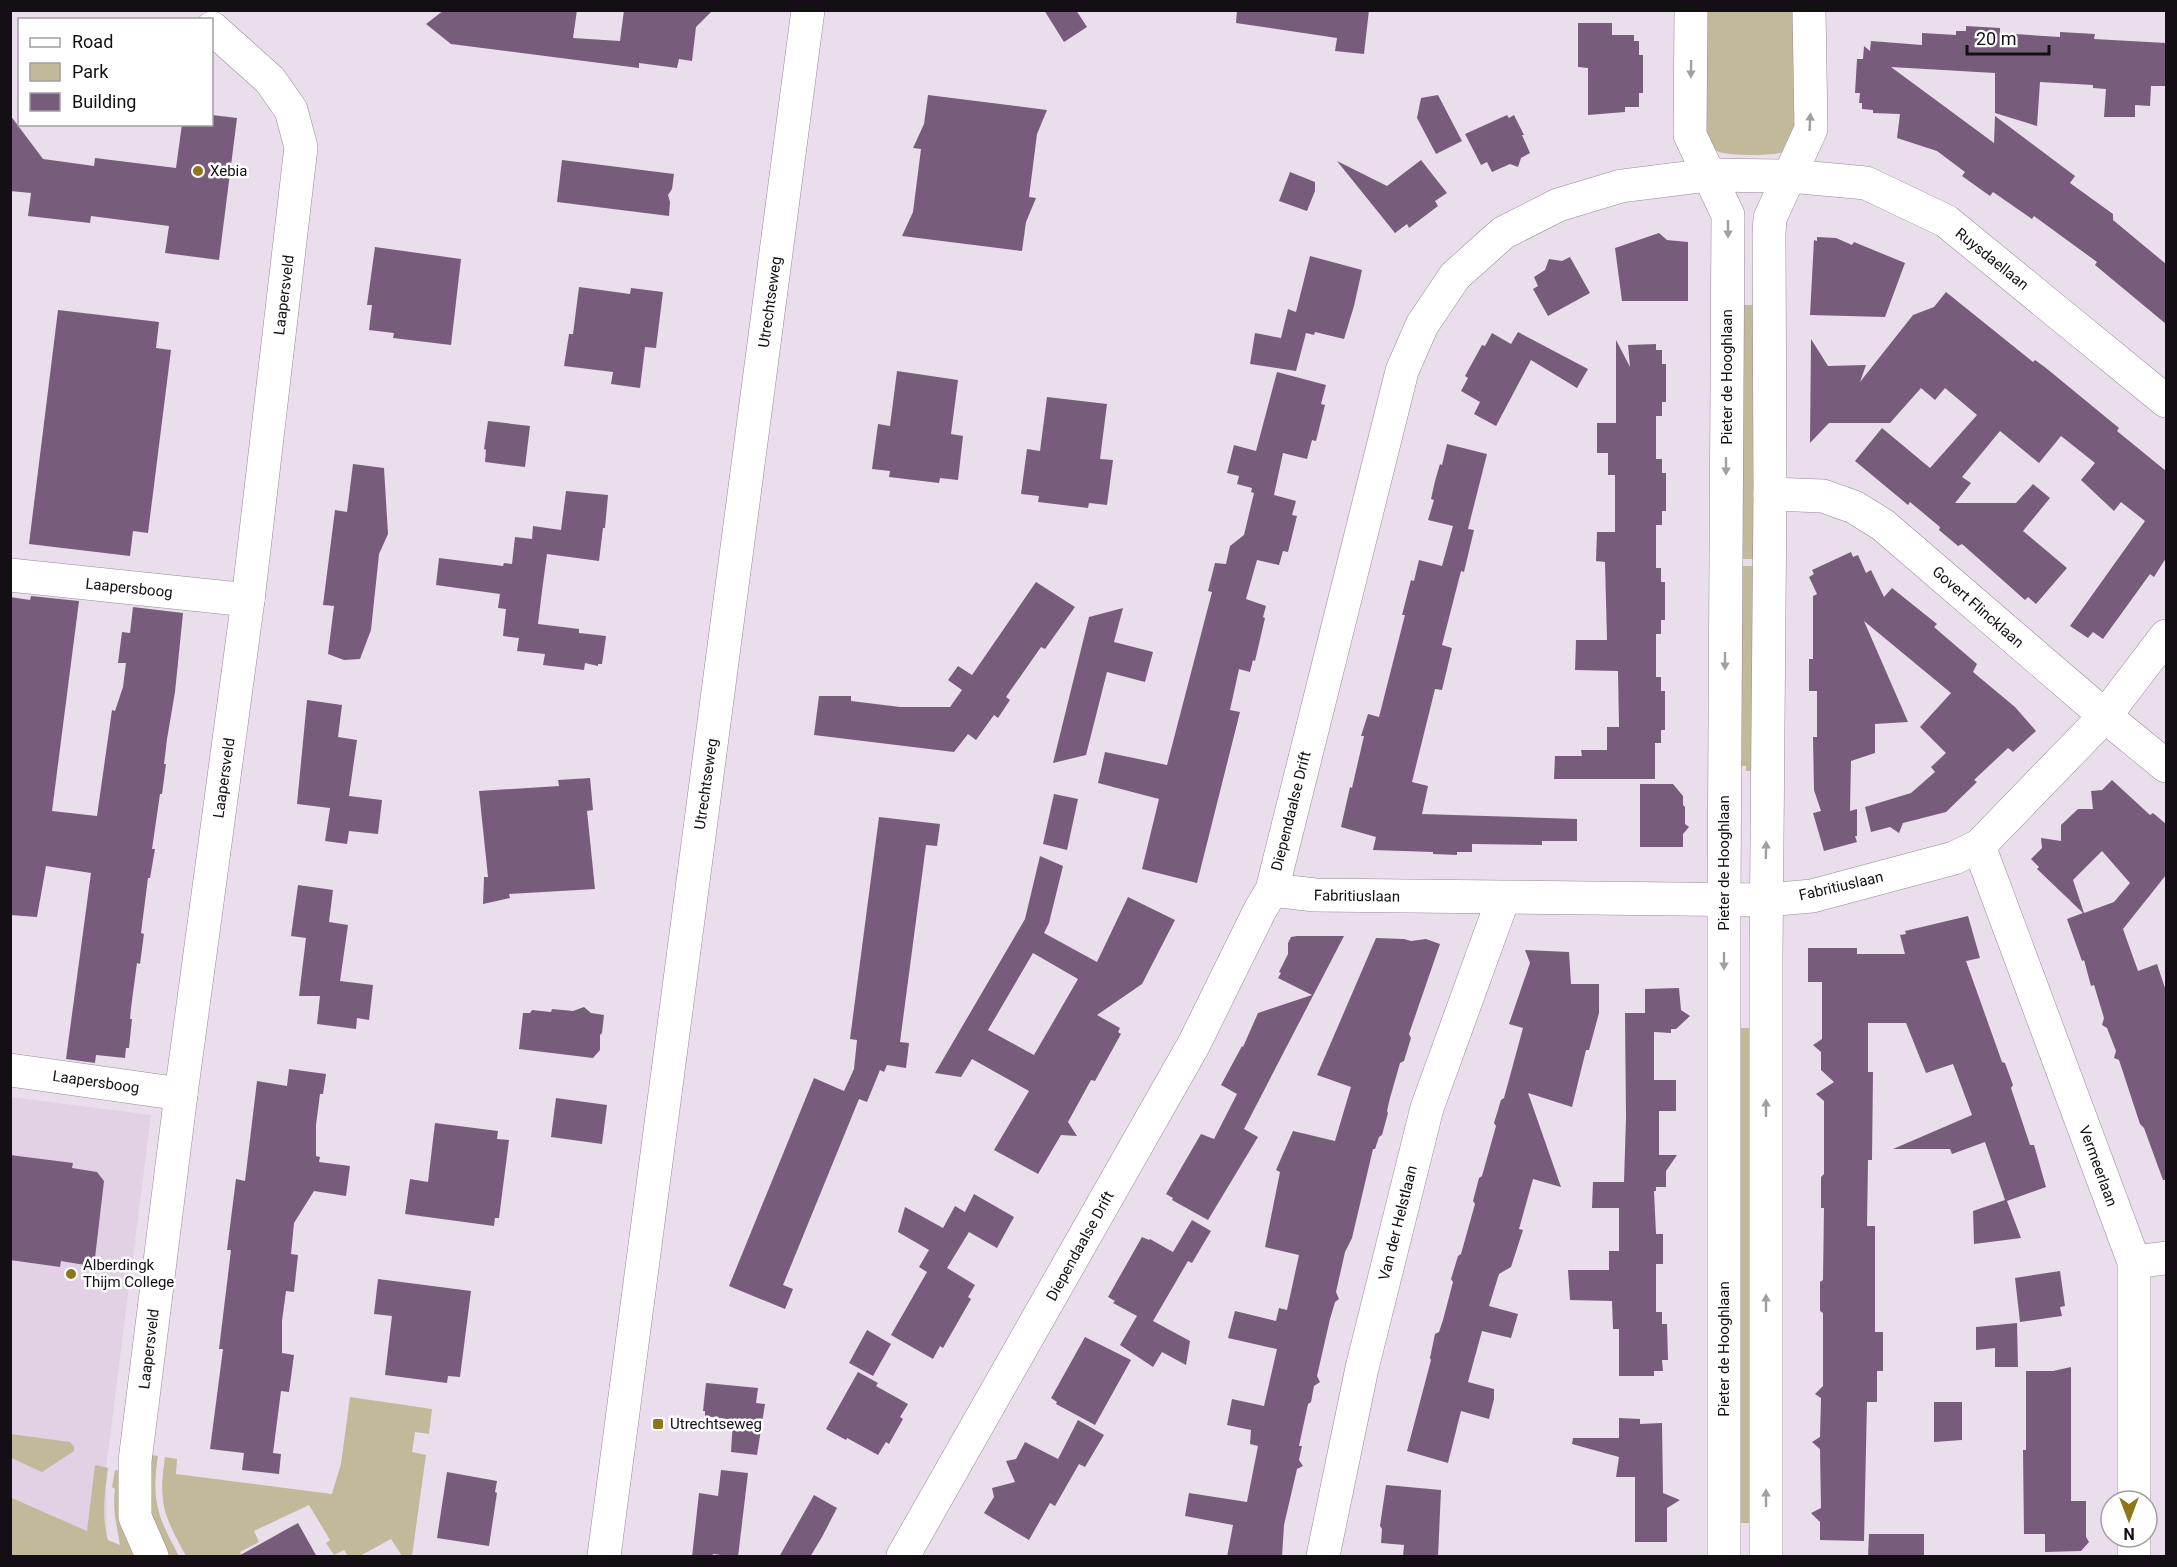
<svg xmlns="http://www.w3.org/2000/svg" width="2177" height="1567" font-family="Roboto,sans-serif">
<rect width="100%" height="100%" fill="#ebdeec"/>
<path fill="#e2d1e5" d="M11,1097L151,1115L106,1468L107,1540L11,1497Z"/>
<g fill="#c2b99b">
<path d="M1702,11H1799V130L1784,152C1771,156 1732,156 1719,152C1714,150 1711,147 1707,143Z"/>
<path d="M1738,305H1760L1759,559H1737Z"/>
<path d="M1737,566H1759V771H1746V766H1740Z"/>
<path d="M1735,1028H1758L1753,1523H1737Z"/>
<path d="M350,1397L432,1409L429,1434L415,1432L412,1452L426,1455L412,1556H402L391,1539L360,1556H348L344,1550L334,1555L326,1543L330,1540L309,1505L254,1531L259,1542L240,1552L242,1556H186C164,1515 158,1505 165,1457L177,1459L176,1474L332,1494L341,1464Z"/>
<path d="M11,1434L70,1442L74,1447V1451L42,1472L11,1458Z"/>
<path d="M151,1455L158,1456C151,1501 158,1517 179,1556H170L155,1529L149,1515Z"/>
<path d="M95,1465L108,1468C105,1492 101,1516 108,1540L120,1545C117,1526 112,1509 115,1489L112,1487L115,1470L122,1471L137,1556H11L10,1497L87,1531Z"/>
</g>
<g fill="#775d7b" fill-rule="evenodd">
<path d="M444,10H577L573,38L620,41L624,10H713L696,27L692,61L679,59L677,68L639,63V68L451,44L426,24Z"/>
<path d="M1044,10H1076L1087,27L1064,42Z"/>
<path d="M1237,10H1369L1364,54L1335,51L1337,38L1236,23Z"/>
<path d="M1578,23H1612V35H1634V41H1639V55H1643V93H1639V107H1625V112L1588,115V68L1578,67Z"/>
<path d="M1966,26L2000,28V33L2060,37V32L2095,34L2094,39L2166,43V86H2151L2150,106L2135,105V117H2104L2106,89L2093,88V85L2040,82L2037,126L1995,113V73L1891,67L1994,143L1995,116L2075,176L2070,183L2113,214V220L2166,264V324L2095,265L2097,262L2034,216L2032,219L1993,192L1990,196L1962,176L1965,172L1937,151L1897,138L1900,114L1873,113V110L1862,109V103H1859L1860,93H1855L1857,59H1863L1864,46L1870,51L1871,41L1922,45V33L1956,35V31H1966Z"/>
<path d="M928,95L1047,110L1037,134L1029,197L1036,198L1026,222L1022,251L902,236L913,212L921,149L913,148L924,124Z"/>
<path d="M1438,95L1462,141L1436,154L1417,118L1421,98Z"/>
<path d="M10,115L43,159L94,166L95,158L176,168L182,124H212V115L237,118L219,260L165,253L169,226L91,216L90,223L28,216L31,193L10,191Z"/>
<path d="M1507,115L1509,118L1514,115L1524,135H1522L1530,153L1521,158L1518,167L1510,164L1492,172L1487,162L1481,165L1465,134Z"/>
<path d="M562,160L674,174L672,189L668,195L670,202L669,216L557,202Z"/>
<path d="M1421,160L1447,193L1435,201L1438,206L1409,228L1407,224L1395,233L1337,161L1387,186Z"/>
<path d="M1290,172L1315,182V191L1307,211L1279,201Z"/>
<path d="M1659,233L1667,240L1688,242V301H1622L1615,248Z"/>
<path d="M1817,237L1836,238L1852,245L1854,242L1905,263L1885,317L1810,315L1814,240L1817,241Z"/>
<path d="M375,247L461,259L451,345L393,338L394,333L369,330L372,305H367Z"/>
<path d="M1310,256L1362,270L1354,306L1344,339L1315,332L1314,335L1306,333L1296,371L1250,364L1255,333L1281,338L1288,309L1296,312Z"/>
<path d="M1570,257L1590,293L1548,316L1533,289L1538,286L1534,277L1545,270L1549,259L1562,261Z"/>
<path d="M579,287L630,294L631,288L663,292L656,348L645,347L640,388L611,384L613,372L564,366L569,334H573Z"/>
<path d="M1946,292L2033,362L2035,360L2046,368L2119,428L2117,431L2166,471V558L2154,577L2150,574L2103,639L2093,632L2088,638L2070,626L2145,521L2121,502L2114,511L2081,480L2095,463L2061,436L2039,463L2000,431L1962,477L1971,483L1955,503H2016L2033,484L2050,498L2023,531L2067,568L2036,604L2028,597L2025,600L1962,544L1958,546L1939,530L1940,527L1910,502L1908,505L1855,461L1882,428L1930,468L1977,415L1945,388L1935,400L1921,388L1890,423H1829L1810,443L1811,339L1828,366L1866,365L1860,382L1913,315L1934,307Z"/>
<path d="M58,310L159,322L156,348L171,350L148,533L133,531L130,556L29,544Z"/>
<path d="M1518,332L1588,369L1577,388L1531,360L1496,426L1474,414L1480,402L1461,391L1468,378L1465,376L1482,345L1485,346L1492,333L1511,344Z"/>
<path d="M1616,340L1630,367L1628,345L1656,344V350H1662V364H1666V402H1662V416H1656V459H1662V473H1666V511H1662V525H1656V568H1661V582H1665V620H1661V634H1656V677H1661V691H1665V730H1661V743H1655V779H1554L1555,756H1582L1581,750H1607V727H1619L1618,671L1575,670L1576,640H1607L1605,562L1596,561L1597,532H1615V475H1608V453H1597V423H1616Z"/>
<path d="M897,371L958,380L951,434L963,436L958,480L940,478L939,483L889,477L890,471L872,469L878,424L890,426Z"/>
<path d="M1277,372L1326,385L1321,404L1325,405L1316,441L1312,440L1307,459L1283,453L1274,495L1296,501L1292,515L1297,516L1288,552L1283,551L1279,565L1257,560L1246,599L1266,606L1263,617L1265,618L1255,661L1253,660L1250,672L1239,669L1230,710L1240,712L1197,883L1142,869L1159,799L1098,783L1105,752L1167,765L1212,592L1208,591L1215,563L1226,564L1230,546L1244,535L1254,493L1251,492L1252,488L1237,484L1239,476L1227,473L1234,445L1256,451Z"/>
<path d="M1047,397L1107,404L1100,459L1113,460L1107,505L1089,503L1088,508L1038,502L1039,496L1021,494L1027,449L1040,451Z"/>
<path d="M488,421L530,426L525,467L485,462L486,450L484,449Z"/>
<path d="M1447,444L1487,454L1468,529L1474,530L1464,572L1461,571L1442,645L1452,648L1442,690L1435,689L1412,782L1428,786L1422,814L1577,819V841H1542V845L1472,844V852H1457V855L1433,854V852L1373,850L1376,837L1341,827L1350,787L1352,788L1364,736H1361L1368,714L1379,717L1405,615H1402L1411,580L1414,581L1419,560L1442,566L1453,526L1428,520L1434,500L1431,499L1435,481L1440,464L1442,465Z"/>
<path d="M353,464L384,468L388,534L379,554L371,630L360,659L344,660L328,654L334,606L323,605L335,510L347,512Z"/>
<path d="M566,491L608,495L605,528H603L599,561L547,554L542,591L538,624L579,629V633L606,636L602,664H598V666L585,663L584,670L543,665L545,654L517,651L519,638L503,636L506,609L498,608L500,594L436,585L439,558L503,566L504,563L512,564L515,537L532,539L533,526L561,530Z"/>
<path d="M1851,552L1853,557L1858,555L1866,573L1871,570L1884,597L1892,588L1937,624L1934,627L1977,664L1973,672L2015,707L2036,731L2013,752L2008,748L1974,780L1977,782L1946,812L1903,823L1899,833L1890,827L1871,832L1865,807L1911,793L1935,772L1931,767L1946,753L1920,727L1951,693L1864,621L1908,722L1875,724V753L1851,761L1850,811L1857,809V836H1855L1857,842L1824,851L1813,813L1821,811L1814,790L1813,737H1817V691H1809V659H1813V596L1817,594L1809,577L1814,574L1812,570Z"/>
<path d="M1036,582L1075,607L1045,649L1041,647L1006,697L1010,700L998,718L994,715L976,740L968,734L954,752L814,735L819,696H851V701L900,707H950L962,690L948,680L958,666L972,675Z"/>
<path d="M31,596L79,601L52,811L97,816L112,710L115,711L123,687L126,663H118L122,632L130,633L133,607L183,613L175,692L167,739L164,764H166L162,794H160L152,849H155L150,878H148L141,933L144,934L140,964L137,963L131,1008L130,1019H132L129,1048H126L125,1058L96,1055L95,1063L66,1059L91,873L46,866L37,917L10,915V597L30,600Z"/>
<path d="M1123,608L1114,642L1153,652L1145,682L1107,672L1086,755L1053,763L1089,617Z"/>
<path d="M307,700L342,705L338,737L357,740L349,796L382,800L378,834L349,831L347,844L325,841L330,808L297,804Z"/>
<path d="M590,778L593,810L587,811L595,889L509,894L510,898L483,904L484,877H488L479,791L559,786L558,780Z"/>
<path d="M2112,780L2150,815L2153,813L2166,824V875L2123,929L2138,971L2157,964L2166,991V1180H2163L2144,1128L2140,1124L2119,1060L2114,1058L2116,1051L2107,1028L2102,1025L2104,1018L2094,985L2091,986L2084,960L2082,961L2067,919L2083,913L2037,869L2039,867L2031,859L2042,848L2041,838L2061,841V825L2078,809H2093L2091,791L2102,790ZM2102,851L2130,883L2114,902L2084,913L2073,880Z"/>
<path d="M1640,784H1673L1683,796V805L1685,807V824L1689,827L1683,834V847H1640Z"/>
<path d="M1054,794L1078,799L1067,850L1043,844Z"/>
<path d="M879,817L940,824L937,846L926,845L900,1042L909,1043L906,1068L887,1065L884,1072L880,1070L867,1102L859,1099L783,1285L793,1289L785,1309L729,1286L814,1078L844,1091L854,1069L857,1040L850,1039Z"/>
<path d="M1040,856L1063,866L1049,923L1044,933L1097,962L1128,897L1175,920L1142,984L1097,1015L1120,1028L1118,1032L1121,1034L1095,1081L1091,1080L1068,1122L1077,1136L1061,1135L1038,1174L994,1150L1029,1091L972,1059L961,1077L935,1073L1025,919ZM1033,953L1078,979L1034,1055L988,1030Z"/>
<path d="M298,885L333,890L329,922L348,925L340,981L373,985L369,1020L357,1018L356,1029L317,1024L320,996H299L306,938L291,936Z"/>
<path d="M1968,916L1980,958L1966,961L2002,1062L2005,1063L2013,1085L2011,1088L2030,1145H2034L2046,1187L2007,1201L2021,1238L1974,1244L1973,1211L2005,1200L1985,1142L1952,1154L1950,1149H1893L1972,1115L1953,1064L1926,1073L1906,1023H1868V1072H1873L1872,1160H1868L1867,1226H1875V1332H1883V1371H1877V1402H1867L1864,1541L1820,1540V1522L1811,1513L1821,1508L1820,1449L1812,1442L1820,1437L1821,1398L1815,1394L1823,1386V1313L1820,1311V1282L1823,1280L1824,1208H1821V1177L1824,1174V1101L1816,1094L1834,1082L1821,1070V1052L1813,1045L1822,1039V982H1808V948H1857V954H1905L1900,935L1906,934L1905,931Z"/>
<path d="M1297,936H1344L1244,1129L1258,1137L1208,1220L1172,1200L1173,1198L1166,1194L1201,1134L1214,1139L1237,1094L1221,1085L1242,1046L1243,1047L1258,1013L1312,995L1278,978L1281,973L1279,972L1288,954V943L1291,937Z"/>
<path d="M1376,938L1404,939L1411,941L1426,939L1440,944L1409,1034L1411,1038L1404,1061L1400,1063L1390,1098L1387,1111L1388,1113L1382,1135L1379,1137L1375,1149H1373L1352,1238L1345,1252L1336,1292L1339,1299L1335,1302L1330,1319L1317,1376L1320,1382L1314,1386L1311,1402L1308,1404L1299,1446H1302L1299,1460L1303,1466L1297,1469L1284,1525L1282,1557H1227L1233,1525L1185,1516L1189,1493L1247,1502L1258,1446L1250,1444L1251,1430L1227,1425L1232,1399L1264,1406L1277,1349L1228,1338L1235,1311L1276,1321L1279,1308L1287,1310L1299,1255L1265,1247L1280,1172L1276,1170L1293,1131L1335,1141L1351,1087L1317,1075Z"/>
<path d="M1525,950L1569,952L1571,984H1599V1013L1589,1050H1586L1572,1107L1528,1093L1561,1187L1533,1179L1519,1229L1523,1230L1511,1267L1499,1274L1489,1306L1518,1314L1511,1338L1482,1331L1468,1382L1494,1389V1399L1489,1419L1461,1411L1448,1463L1407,1451L1431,1360L1430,1358L1435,1334L1439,1332L1443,1320L1453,1282L1451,1279L1458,1256L1461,1254L1475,1204L1473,1201L1479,1178L1482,1176L1496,1126L1494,1123L1501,1100L1504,1098L1523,1028L1509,1024L1530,963Z"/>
<path d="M1679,988L1681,1010L1690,1016L1676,1029H1671V1033L1654,1032V1080H1676V1111H1659V1155H1677L1666,1171V1187H1656V1191H1654L1656,1234H1663V1264H1656V1312H1662V1324H1667L1668,1360H1662L1663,1371H1654V1376H1619V1329H1613L1612,1301L1570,1300L1568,1270H1609V1251H1619V1208H1592L1593,1182H1624L1626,1118L1625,1013H1645V989Z"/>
<path d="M584,1007L591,1013L604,1015L602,1033L600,1035V1050L593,1058L519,1049L523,1013H530L532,1010L551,1012L552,1009L573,1011Z"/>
<path d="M289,1069L326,1074L323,1094H320L316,1125V1156L320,1157L319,1162L350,1166L346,1196L314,1191L294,1223L291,1254L298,1255L294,1292L286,1291L282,1321V1353L294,1355L289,1392L281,1391L273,1453L281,1454L279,1474L242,1470L244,1453L210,1449L223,1349H219L231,1250H227L236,1179L245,1181L257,1081L287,1086Z"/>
<path d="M556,1098L607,1105L602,1144L551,1137Z"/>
<path d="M435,1123L498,1131L497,1139L509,1140L499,1218H495L494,1226L405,1214L410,1179L428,1182Z"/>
<path d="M10,1155L73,1163L72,1168L97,1172L104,1181L95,1258L85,1265L61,1261L60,1267L10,1260Z"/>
<path d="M974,1194L1014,1217L997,1248L969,1232L947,1268L975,1285L968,1297L971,1299L943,1348L940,1346L933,1359L891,1335L927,1272L919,1267L929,1250L898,1232L905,1207L943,1228L955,1206L965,1212Z"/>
<path d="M1192,1220L1211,1231L1192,1263L1188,1261L1153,1321L1190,1341L1186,1365L1162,1352L1153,1367L1120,1345L1137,1316L1113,1303L1115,1301L1108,1297L1142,1237L1149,1240L1150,1239L1173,1252Z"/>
<path d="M2060,1271L2065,1306L2060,1307L2062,1316L2020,1322L2015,1278Z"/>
<path d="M378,1279L471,1291L460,1377L448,1376L447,1383L385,1375L392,1316L374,1314Z"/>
<path d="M2017,1323L2018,1367H1995V1348L1976,1350V1327Z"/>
<path d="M867,1330L891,1344L873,1376L849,1363Z"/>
<path d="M1085,1337L1131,1360L1095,1425L1056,1404L1057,1402L1051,1398Z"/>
<path d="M2071,1367V1501H2086V1537L2089,1542L2081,1551L2045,1552V1534H2024L2023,1450H2026V1371H2053Z"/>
<path d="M858,1372L878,1383L876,1386L908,1404L900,1417L903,1419L889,1444L886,1442L878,1455L847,1438L846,1440L826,1429Z"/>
<path d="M706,1383L758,1388L756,1403L765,1404L757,1455L731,1452L733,1420L705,1416V1411H703Z"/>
<path d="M1934,1402H1962V1440L1934,1442Z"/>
<path d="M1619,1418L1640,1419V1424L1662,1423L1663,1493L1680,1500L1667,1508V1542H1635V1477H1616L1619,1457L1572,1444L1573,1438H1619Z"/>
<path d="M1078,1420L1104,1435L1085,1467L1079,1464L1055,1506L1050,1503L1029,1540L984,1513L994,1497L992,1488L1015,1482L1006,1461L1016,1459L1025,1442L1058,1459Z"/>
<path d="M721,1470L748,1473L738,1557L713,1554L712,1557H692L699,1493L718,1496Z"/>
<path d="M447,1472L497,1481L495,1492L497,1493L489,1546L437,1538Z"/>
<path d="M1386,1485L1441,1490L1438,1557H1403L1404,1545L1381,1543L1382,1529L1380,1526Z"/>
<path d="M814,1495L837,1508L822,1537L810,1557H779Z"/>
<path d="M298,1523L317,1557H237L287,1529Z"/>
<path d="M1869,1534H1924V1557H1868Z"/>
</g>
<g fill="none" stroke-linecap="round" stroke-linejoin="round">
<defs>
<g id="minor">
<path d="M1691,10L1690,135L1728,215L1724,898V1556"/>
<path d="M1770,494L1823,496L1854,507L1883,525L2105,716L2166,766"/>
<path d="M10,575L248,600"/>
<path d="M1979,846L2134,1262V1501"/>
<path d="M1272,890L1315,895L1766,900L1812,896L1954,858L1979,846L2105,716L2166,636"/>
<path d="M10,1070L181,1094"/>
<path d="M2134,1262L2166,1258"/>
<path d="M152,1556L135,1517V1461L181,1094L248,600L301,147L291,110L270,80L212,28"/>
<path d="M903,1556L1194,1044L1260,910L1272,890L1402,371L1422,325L1455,276L1503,233L1558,205L1621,186L1709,175L1790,176L1866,183L1946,221L2166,401"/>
<path d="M1323,1556L1362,1368L1427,1108L1503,899"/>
<path d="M1766,1556V957L1770,494L1769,234L1770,218L1811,129L1809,10"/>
<path d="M2134,1556V1537"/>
</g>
<path id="major" d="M604,1556L808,10"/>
</defs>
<use href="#minor" stroke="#968a97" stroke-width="34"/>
<use href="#major" stroke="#968a97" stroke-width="34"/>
<use href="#minor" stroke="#fff" stroke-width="33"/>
<use href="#major" stroke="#fff" stroke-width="33"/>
</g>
<defs><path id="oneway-solid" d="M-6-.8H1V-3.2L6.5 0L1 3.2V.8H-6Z" transform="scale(1.5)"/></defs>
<g fill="#a19fa1">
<use href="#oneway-solid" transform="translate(1691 69) rotate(91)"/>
<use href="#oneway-solid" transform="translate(1810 122) rotate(-87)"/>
<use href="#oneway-solid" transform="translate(1728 229) rotate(90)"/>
<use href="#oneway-solid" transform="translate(1726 466) rotate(90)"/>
<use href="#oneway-solid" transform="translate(1725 661) rotate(90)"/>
<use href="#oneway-solid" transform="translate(1766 850) rotate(-89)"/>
<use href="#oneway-solid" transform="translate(1724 961) rotate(90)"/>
<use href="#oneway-solid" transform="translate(1766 1108) rotate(-90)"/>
<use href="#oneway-solid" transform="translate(1766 1303) rotate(-90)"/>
<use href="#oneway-solid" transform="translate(1766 1498) rotate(-90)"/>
</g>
<g fill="#8e761b" stroke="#fff" stroke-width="2">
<circle cx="198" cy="171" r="6"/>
<circle cx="71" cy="1274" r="6"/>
<rect x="652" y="1418" width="12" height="12" rx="3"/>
</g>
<g text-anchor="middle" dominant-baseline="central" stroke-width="5" stroke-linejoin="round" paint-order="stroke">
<g font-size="15" fill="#130f14" stroke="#fff" text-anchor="start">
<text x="210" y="171">Xebia</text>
<text x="83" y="1265">Alberdingk<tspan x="83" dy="17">Thijm College</tspan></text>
<text x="670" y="1424">Utrechtseweg</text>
</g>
<g font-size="15" fill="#130f14" stroke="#fff">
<text transform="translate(1992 259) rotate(39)">Ruysdaellaan</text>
<text transform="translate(284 295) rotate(-83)">Laapersveld</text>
<text transform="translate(770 302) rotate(-82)">Utrechtseweg</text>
<text transform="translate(1727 377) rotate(-90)">Pieter de Hooghlaan</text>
<text transform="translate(129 588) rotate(6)">Laapersboog</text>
<text transform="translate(1978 607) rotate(41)">Govert Flincklaan</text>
<text transform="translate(224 778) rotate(-82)">Laapersveld</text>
<text transform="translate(706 784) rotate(-82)">Utrechtseweg</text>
<text transform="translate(1291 811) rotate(-76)">Diependaalse Drift</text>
<text transform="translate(1724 863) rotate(-90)">Pieter de Hooghlaan</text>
<text transform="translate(1841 886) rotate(-13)">Fabritiuslaan</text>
<text transform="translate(1357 896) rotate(1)">Fabritiuslaan</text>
<text transform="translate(96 1082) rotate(8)">Laapersboog</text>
<text transform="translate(2098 1166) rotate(70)">Vermeerlaan</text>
<text transform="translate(1398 1223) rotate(-76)">Van der Helstlaan</text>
<text transform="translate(1080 1246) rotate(-61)">Diependaalse Drift</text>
<text transform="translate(149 1349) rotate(-83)">Laapersveld</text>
<text transform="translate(1724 1349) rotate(-90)">Pieter de Hooghlaan</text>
</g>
</g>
<rect width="2177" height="1567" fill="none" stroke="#130f14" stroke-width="24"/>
<rect x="18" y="18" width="195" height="108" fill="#ffffff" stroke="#a19fa1" stroke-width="1.5"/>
<rect x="30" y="38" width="30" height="9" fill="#ffffff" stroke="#a19fa1" stroke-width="1.5"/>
<text x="72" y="48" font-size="18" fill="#130f14">Road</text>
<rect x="30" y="63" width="30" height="18" fill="#c2b99b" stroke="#a19fa1" stroke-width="1.5"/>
<text x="72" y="78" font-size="18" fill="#130f14">Park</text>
<rect x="30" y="93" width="30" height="18" fill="#775d7b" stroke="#a19fa1" stroke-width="1.5"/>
<text x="72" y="108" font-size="18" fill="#130f14">Building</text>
<g transform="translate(2129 1519) rotate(180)"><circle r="28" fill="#ffffff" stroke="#a19fa1" stroke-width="1.5"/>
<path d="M0-4.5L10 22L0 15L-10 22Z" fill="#8e761b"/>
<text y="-9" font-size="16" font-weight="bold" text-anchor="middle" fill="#130f14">N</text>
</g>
<path d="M1967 45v9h82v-9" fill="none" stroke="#130f14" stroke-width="3"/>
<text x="1976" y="45" font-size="18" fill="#130f14" stroke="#ffffff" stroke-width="4.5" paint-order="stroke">20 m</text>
</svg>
